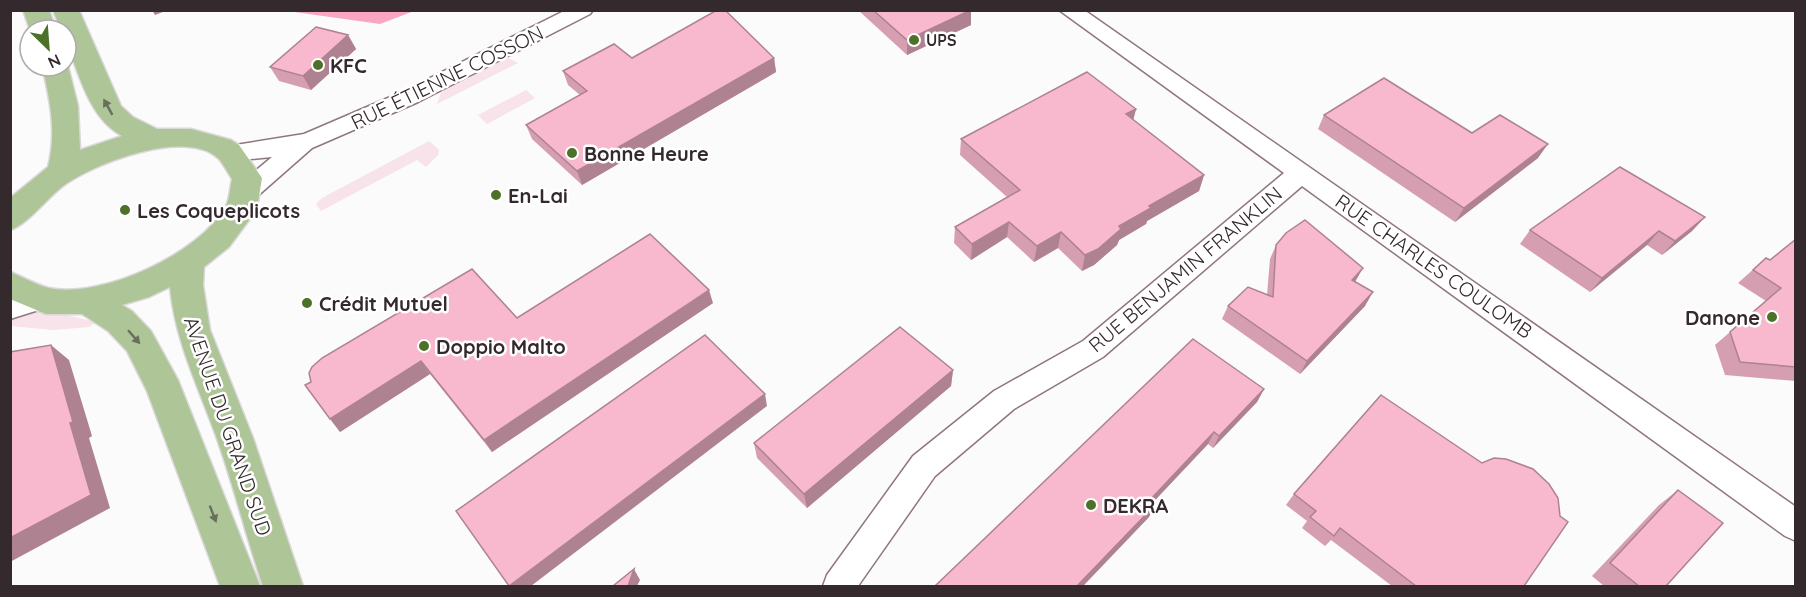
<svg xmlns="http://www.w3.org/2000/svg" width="1806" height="597" font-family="Quicksand,sans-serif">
<rect width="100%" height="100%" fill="#fbfbfb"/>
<g fill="#f7e3e9">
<path d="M508,58L518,63L437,104L441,93L449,88Z"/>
<path d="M526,90L535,98L487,124L478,115Z"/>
<path d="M429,141L439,150L438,155L426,167L417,160L321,211L316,204L322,198Z"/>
<path d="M31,310L60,313L95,322L90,327L53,330L11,326L10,313Z"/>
</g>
<path fill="#f9a6c3" d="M280,10H414V11L380,24Z"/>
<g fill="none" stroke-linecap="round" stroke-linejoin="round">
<defs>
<g id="minor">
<path d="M566,10H593L590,14L418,102L312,148L254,199L245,202L236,199L233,193L236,187L272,157L231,161L223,159L219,153L223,147L304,134L402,92Z"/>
<path d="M1059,10H1084L1796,507V541L1785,536L1302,186L1103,357L1014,409L935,476L858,586H823L827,575L913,456L994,391L1083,341L1284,173Z"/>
<path d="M38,288L48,291L52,299L48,307L10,319V297Z"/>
</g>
<g id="primary">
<path d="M23,10H49L56,30H30Z"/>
<path d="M53,10H79L121,106L133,117L157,129H191L231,140L239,145L262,178L257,208L252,216L229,247L204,267L203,285L210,330L253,438L303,586H263C246,537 234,486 216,436C198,386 175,340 170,287L149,297L122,305L132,311L151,331L178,380L260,586H220L147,391L127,351L108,331L82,314H46L10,299V272C23,277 36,285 49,288C102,299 201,253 226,206C230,198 230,187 232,179C228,173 224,165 219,159C186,127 93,164 63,186C47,198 27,225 10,230V198L48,167C57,133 50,99 42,66H66V62L68,66L78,106L80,150L122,136C89,118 79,74 66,41V30H61Z"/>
</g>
</defs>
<use href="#minor" stroke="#90767e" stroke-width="3"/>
<use href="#primary" stroke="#dad8d9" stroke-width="3"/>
<use href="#minor" fill="#fff" fill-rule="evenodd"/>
<use href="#primary" fill="#adc597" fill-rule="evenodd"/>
</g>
<g fill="#d59fb1">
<path d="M858,10H971V25L907,55Z"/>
<path d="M348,35L356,49L311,90L279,81L270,67Z"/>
<path d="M632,58H774L776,72L582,185L532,139L526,125L580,95L568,85L563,71Z"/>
<path d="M1136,109L1133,120L1204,175L1199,191L1147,221L1146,224L1119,240L1117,245L1094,265L1082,271L1058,248L1034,262L1007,237L971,260L954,243L955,227L1007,197L960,155L961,139Z"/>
<path d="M1324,115L1472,133L1538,158L1455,222L1318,129Z"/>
<path d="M1705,217L1692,231L1662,255L1647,245L1590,292L1520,244L1530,230Z"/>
<path d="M1796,239V381L1725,375L1715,345L1766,301L1738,283L1766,258L1770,260Z"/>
<path d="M1276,245L1356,282L1365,306L1300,374L1222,319L1228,306L1267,295L1270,259Z"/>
<path d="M713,303L492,452L430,374L340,432L311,382L517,318Z"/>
<path d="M953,370L951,386L807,508L757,458L754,443Z"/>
<path d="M1264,389L1257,402L1213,448L1208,444L1152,503L1154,506L1149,517L1083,586H935Z"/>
<path d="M1678,490L1666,586H1604L1592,576L1659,505Z"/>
<path d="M1294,494L1524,586H1392L1331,540L1325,546L1302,528L1307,521L1286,505Z"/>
</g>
<g fill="#ae8290">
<path d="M152,10H168L155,15Z"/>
<path d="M971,10V25L907,55V40Z"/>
<path d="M348,35L356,49L311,90L303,76Z"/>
<path d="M774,58L776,72L582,185L577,171Z"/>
<path d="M1136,109L1132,125L1126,114Z"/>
<path d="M1548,144L1538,158L1455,222L1464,208Z"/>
<path d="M1204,175L1199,191L1147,221L1146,224L1119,240L1117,245L1094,265L1082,271L1085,255L1119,226L1149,206Z"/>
<path d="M1705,217L1692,231L1662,255L1675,241Z"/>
<path d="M1009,222L1007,237L971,260L972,244Z"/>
<path d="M1659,231L1647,245L1590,292L1602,278Z"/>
<path d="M1061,232L1058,248L1034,262L1037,246Z"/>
<path d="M1363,268L1355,282L1352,280Z"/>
<path d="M709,290L713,303L492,452L484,440Z"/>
<path d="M1373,292L1365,306L1300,374L1307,361Z"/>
<path d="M51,345L69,360L92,436L89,438L110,508L10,562V538Z"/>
<path d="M421,361L430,374L340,432L330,419Z"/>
<path d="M953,370L951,386L807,508L804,494Z"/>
<path d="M1264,389L1257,402L1213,448L1219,436Z"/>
<path d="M765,394L767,406L531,586H509Z"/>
<path d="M1214,432L1208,444L1144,512L1149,501Z"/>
<path d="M1154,506L1149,517L1083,586H1077Z"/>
<path d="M634,569L640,580L637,586H628Z"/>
</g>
<g fill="#f8b9ce" stroke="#ae8290" stroke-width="1.5">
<path d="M717,10H725L774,58L577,171L526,125L587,91L563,71L614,44L632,58Z"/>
<path d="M873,10H971L907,40Z"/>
<path d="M316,27L348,35L303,76L270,67Z"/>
<path d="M1087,72L1136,109L1126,114L1204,175L1149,206L1151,208L1119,226L1121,229L1098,249L1085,255L1061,232L1037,246L1009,222L972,244L955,227L1020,190L961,139Z"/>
<path d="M1384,78L1472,133L1500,115L1548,144L1464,208L1324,115Z"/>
<path d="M1620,167L1705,217L1675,241L1659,231L1602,278L1530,230Z"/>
<path d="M1305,220L1363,268L1352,280L1373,292L1307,361L1228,306L1248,287L1273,297L1276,245L1286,233Z"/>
<path d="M650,234L709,290L484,440L421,361L330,419L305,385L311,382L309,373L312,367L322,358L472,269L517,318Z"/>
<path d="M1796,239V367L1740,362L1730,332L1781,288L1753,270L1766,258L1770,260Z"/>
<path d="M900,327L953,370L804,494L754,443Z"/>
<path d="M705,335L765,394L509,586L456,511Z"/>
<path d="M1193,339L1264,389L1219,436L1214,432L1149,501L1154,506L1077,586H935Z"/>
<path d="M51,345L73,422L70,423L91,495L10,538V352Z"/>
<path d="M1381,395L1482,463L1494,458L1506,459L1533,469L1549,484L1558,498L1560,516L1568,522L1524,586H1416L1340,528L1334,536L1310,517L1316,511L1294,494Z"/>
<path d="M1678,490L1723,523L1666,586H1639L1610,563Z"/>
<path d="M634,569L628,586H613Z"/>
</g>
<defs><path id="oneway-solid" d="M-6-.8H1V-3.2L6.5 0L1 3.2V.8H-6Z" transform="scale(1.5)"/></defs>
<g fill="#6a6f5c">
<use href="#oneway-solid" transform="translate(108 107) rotate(-119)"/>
<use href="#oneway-solid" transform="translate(134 337) rotate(49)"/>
<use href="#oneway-solid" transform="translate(213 514) rotate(69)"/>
</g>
<g fill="#4d7129" stroke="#fff" stroke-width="2">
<circle cx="914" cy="40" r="6"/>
<circle cx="318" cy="65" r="6"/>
<circle cx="572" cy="153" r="6"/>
<circle cx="496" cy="195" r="6"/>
<circle cx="125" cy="210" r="6"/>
<circle cx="307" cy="303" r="6"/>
<circle cx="1772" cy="317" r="6"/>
<circle cx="424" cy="346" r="6"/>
<circle cx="1091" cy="505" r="6"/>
</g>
<g text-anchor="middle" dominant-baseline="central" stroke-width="5" stroke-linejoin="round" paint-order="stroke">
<g font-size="16" font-weight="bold" fill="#34292c" stroke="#fff" text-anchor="start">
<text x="926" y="40">UPS</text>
</g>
<g font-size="20" font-weight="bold" fill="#34292c" stroke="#fff" text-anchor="start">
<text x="330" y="65">KFC</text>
<text x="584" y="153">Bonne Heure</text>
<text x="508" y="195">En-Lai</text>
<text x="137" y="210">Les Coqueplicots</text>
<text x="319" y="303">Crédit Mutuel</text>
<text x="1760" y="317" text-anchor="end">Danone</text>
<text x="436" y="346">Doppio Malto</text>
<text x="1103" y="505">DEKRA</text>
</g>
<g font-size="20" fill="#34292c" stroke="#fff">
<text transform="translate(447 77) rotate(-26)">RUE ÉTIENNE COSSON</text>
<text transform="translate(1434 266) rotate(35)">RUE CHARLES COULOMB</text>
<text transform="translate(1185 269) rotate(-40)">RUE BENJAMIN FRANKLIN</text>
<text transform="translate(228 426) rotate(71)">AVENUE DU GRAND SUD</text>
</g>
</g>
<rect width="1806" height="597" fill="none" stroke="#34292c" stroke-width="24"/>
<g transform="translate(48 48) rotate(155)"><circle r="28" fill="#ffffff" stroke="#aea9ab" stroke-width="1.5"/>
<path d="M0-4.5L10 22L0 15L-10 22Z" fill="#4d7129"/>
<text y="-9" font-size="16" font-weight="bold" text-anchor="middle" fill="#34292c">N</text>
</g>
</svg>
